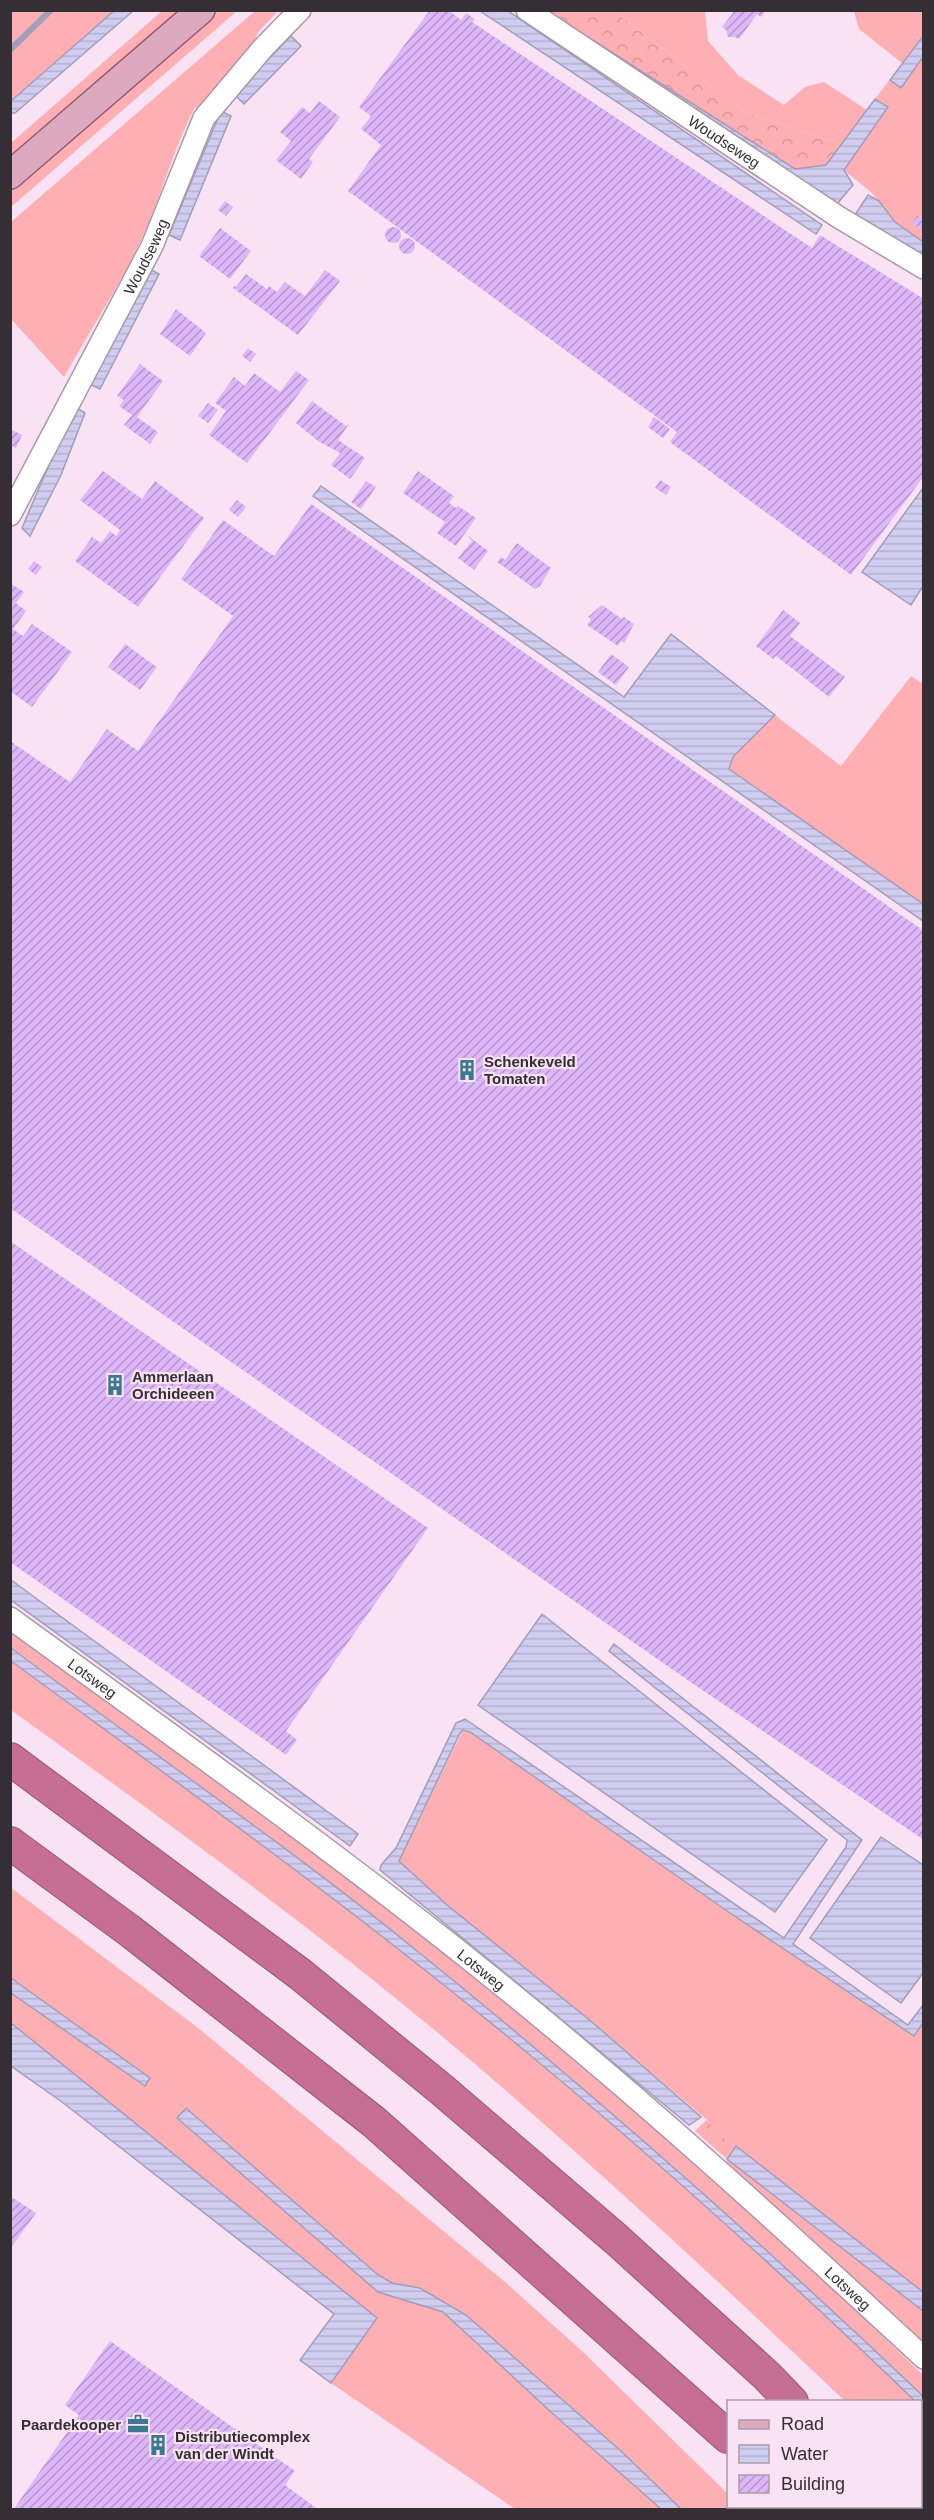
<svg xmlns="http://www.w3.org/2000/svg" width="934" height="2520" font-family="Helvetica,sans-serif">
<defs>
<pattern id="forest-crowns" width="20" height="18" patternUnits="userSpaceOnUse" patternTransform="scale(1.5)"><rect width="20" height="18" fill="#feafb3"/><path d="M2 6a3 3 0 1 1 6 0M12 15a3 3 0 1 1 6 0" fill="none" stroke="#da979b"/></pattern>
<pattern id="water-rules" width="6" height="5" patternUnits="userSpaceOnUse" patternTransform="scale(1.5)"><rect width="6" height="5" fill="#d0cdf1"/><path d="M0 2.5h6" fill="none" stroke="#b3b0cf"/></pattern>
<pattern id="building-hatch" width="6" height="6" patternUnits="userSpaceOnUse" patternTransform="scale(1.5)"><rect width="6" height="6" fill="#deb7fa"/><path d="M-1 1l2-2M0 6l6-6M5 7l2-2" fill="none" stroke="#b595cb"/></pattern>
</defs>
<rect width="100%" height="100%" fill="#f8e2f4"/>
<g fill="#feafb3">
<path d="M11,10H115V11L11,101Z"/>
<path d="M162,11H179L11,158V143Z"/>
<path d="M218,11H237L11,207V190Z"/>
<path d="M255,11H278L258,32L254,43L203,115L195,107C175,145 164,187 147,227C124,279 92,327 64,377L11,319V222Z"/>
<path d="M614,11H705L708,41L738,75L784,105L805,87L824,82L867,110L842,144L746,113Z"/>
<path d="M854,11H923V242L895,222L872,193L844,170L888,107L875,99L902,63L859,29Z"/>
<path d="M911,676L923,684V904L728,769L733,757L775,715L841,766Z"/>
<path d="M11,1631C178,1753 347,1874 509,2003C654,2119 790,2246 923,2375V2476L920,2473V2402L845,2401C720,2283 594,2165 462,2053C318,1931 164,1820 11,1710Z"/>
<path d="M463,1730L470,1732L730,1913L915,2035L923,2023V2292L736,2146L727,2141L707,2120L592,2022L447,1905L399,1861Z"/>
<path d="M10,1887L197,2027L505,2282L582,2351L728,2494V2506L742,2507L745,2509H681L622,2452L466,2315L420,2288L392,2283L377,2274L186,2108L178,2118L378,2292L443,2312L552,2413L661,2509H515L331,2383L377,2318L11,2023Z"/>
<path d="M727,2159L923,2311V2348L726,2168Z"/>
</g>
<g fill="url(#forest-crowns)">
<path d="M547,11H614L746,113L842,144L826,165L795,169Z"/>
<path d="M707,2120L727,2141L736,2146L727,2159L695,2131Z"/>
</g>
<g fill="url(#water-rules)" stroke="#a29db9" stroke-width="1.5">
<path d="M115,10L133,11L15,113H11V101Z"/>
<path d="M480,11H508L822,225L816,234Z"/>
<path d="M538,11H547L795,169L826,165L875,99L888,107L844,170L853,185L837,204Z"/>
<path d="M291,36L301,46L244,104L234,94Z"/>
<path d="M923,36V57L901,88L890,80Z"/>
<path d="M221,111L231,116L180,240L169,235Z"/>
<path d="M868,195L879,201L895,222L923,242V260L855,215Z"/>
<path d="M148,268L159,274L100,389L89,384Z"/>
<path d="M74,406L85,413L61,475L30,536L22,528Z"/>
<path d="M321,486L624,697L671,634L775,715L733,757L729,769L923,904V921L313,496Z"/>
<path d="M923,488V586L911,605L862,572Z"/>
<path d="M11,1580L358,1834L350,1846L11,1600Z"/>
<path d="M542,1614L827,1840L775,1912L478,1705Z"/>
<path d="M614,1644L862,1840L793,1944L908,2025L923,2005V2023L914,2036L730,1913L470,1732L463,1730L460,1733L399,1861L447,1905L592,2022L701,2117L689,2125L380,1870L381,1865L396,1848L456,1723L465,1719L784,1938L846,1847L847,1840L609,1651Z"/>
<path d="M11,1648C142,1746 278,1839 406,1942C585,2086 757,2238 923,2396V2410L921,2407L920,2402L915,2401C749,2241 576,2087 393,1945C268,1847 139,1755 11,1661Z"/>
<path d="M881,1837L923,1865V1973L901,2003L810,1938Z"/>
<path d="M11,1978L150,2078L145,2086L11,1993Z"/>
<path d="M11,2023L377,2318L331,2383L300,2360L334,2314L62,2102L11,2066Z"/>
<path d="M186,2108L377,2274L392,2283L420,2288L466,2315L622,2452L681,2509H661L552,2413L443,2312L378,2292L177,2118Z"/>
<path d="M736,2146L923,2292V2311L727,2159Z"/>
</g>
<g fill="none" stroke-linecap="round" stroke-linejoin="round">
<path stroke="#a29db9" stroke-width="6" d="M10,50L51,10"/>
</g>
<g fill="url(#building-hatch)">
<path d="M430,10H448L461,20L466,13L475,19L472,22L812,248L820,235L924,299V476L851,575L670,442L677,432L348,191L381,145L361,129L371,116L359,107Z"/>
<path d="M735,10H766L761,17L757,14L739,39L735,37H728L726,30L722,27Z"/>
<path d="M319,101L340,117L309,159L313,162L301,179L276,160L291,141L280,132L302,107L310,113Z"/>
<path d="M225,201L233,207L226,216L218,210Z"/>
<path d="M918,215L924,220V232L912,223Z"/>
<circle cx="393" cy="235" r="8"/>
<path d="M220,228L251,251L230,279L199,256Z"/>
<circle cx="407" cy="246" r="8"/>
<path d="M325,270L340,281L298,335L233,288L234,286L236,287L246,274L267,289L269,286L277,292L285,282L305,296Z"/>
<path d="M176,309L206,333L190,356L160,334Z"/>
<path d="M248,348L256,354L250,362L242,356Z"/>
<path d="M140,364L163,381L137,417L158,432L150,444L124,425L132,415L119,406L124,400L117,396Z"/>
<path d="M296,371L309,380L247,463L209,435L226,411L215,403L234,377L245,386L254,373L280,392Z"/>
<path d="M312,401L346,426L349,424L338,440L365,458L350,479L331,465L340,453L318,441L296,423Z"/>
<path d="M208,403L218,410L208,423L198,416Z"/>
<path d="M654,417L670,429L663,438L648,427Z"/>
<path d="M10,429L22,435L16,448L10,445Z"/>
<path d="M103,471L142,499L155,481L204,518L138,607L75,561L92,537L101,543L110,531L116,536L120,530L80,500Z"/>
<path d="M418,471L454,496L449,503L456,508L458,506L476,518L456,546L437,533L445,522L403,493Z"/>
<path d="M660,480L671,487L666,495L655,488Z"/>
<path d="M366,481L376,487L361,509L351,502Z"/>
<path d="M237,500L246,507L238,517L229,510Z"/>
<path d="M311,504L924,931V1840L689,1681L10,1208V741L70,782L107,729L138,751L233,616L181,579L223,520L274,556Z"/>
<path d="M467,535L488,551L474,570L458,558L472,541Z"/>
<path d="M517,543L551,568L540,586L535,589L497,562L501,557L505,560Z"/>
<path d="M34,561L42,567L36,575L28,569Z"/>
<path d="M10,583L24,592L16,603L26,611L13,629L23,636L32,624L72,652L32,707L10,691Z"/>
<path d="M602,605L622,619L624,617L634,624L624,643L621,641L618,646L587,625L591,619L588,617Z"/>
<path d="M783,610L800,623L790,636L845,677L829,697L776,656L773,659L756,646Z"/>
<path d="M125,644L157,667L140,690L108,667Z"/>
<path d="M611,654L629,667L616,685L598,672Z"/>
<path d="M10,1241L428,1528L286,1731L297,1740L286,1755L10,1562Z"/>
<path d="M10,2196L36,2213L10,2249Z"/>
<path d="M110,2341L295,2471L285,2485L319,2510H13L79,2415L65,2405Z"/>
</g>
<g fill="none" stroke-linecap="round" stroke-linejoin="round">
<defs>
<g id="minor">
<path id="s1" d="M527,10L840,218L924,268"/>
<path id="s2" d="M10,515L152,246L204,118L263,48L300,10"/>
<path id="s3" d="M10,1618C168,1733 328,1846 480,1968C634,2091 779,2224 924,2358"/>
</g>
<path id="major" d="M10,175L201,10"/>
<g id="highway">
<path d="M10,1759L300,1974L441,2089L616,2239L767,2376L792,2402"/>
<path d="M10,1843L130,1931L374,2122L728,2437"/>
<path d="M920,2500L924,2503"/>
<path d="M799,2506L802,2510"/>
<path d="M894,2506L897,2510"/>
</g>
</defs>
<use href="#minor" stroke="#ac97a8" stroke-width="24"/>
<use href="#major" stroke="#945871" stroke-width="30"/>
<use href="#highway" stroke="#945871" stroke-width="34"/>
<use href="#minor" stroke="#fff" stroke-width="21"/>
<use href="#major" stroke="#dda9be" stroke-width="27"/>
<use href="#highway" stroke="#c66f92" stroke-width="32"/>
</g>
<defs>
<symbol id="building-bare" viewBox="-9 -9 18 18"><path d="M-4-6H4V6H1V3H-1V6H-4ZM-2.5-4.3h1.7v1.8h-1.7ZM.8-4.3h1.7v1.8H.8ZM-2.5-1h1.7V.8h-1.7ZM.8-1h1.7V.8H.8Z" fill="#3b798e" stroke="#f8e2f4" stroke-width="2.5" paint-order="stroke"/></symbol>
<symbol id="office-bare" viewBox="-9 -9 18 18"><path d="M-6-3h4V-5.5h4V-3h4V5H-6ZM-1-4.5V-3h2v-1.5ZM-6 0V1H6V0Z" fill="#3b798e" stroke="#f8e2f4" stroke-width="2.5" paint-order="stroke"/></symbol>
</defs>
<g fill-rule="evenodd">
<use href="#building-bare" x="452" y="1055" width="30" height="30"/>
<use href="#building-bare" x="100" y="1370" width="30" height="30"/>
<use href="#office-bare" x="123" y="2409" width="30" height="30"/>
<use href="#building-bare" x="143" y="2430" width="30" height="30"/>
</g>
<g text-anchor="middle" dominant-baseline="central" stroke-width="4.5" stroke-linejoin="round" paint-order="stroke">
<g font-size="15" fill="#362e35" stroke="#f8e2f4">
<text stroke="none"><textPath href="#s1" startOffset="237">Woudseweg</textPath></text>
<text stroke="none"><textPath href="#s2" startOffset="292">Woudseweg</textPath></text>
<text stroke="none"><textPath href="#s3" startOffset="102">Lotsweg</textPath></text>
<text stroke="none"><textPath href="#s3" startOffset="588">Lotsweg</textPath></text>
<text stroke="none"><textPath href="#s3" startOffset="1074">Lotsweg</textPath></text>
</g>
<g font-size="15" font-weight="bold" fill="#362e35" stroke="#f8e2f4" text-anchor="start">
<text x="484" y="1061">Schenkeveld<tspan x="484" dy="17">Tomaten</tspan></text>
<text x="132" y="1376">Ammerlaan<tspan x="132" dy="17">Orchideeen</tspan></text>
<text x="121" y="2424" text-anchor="end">Paardekooper</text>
<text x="175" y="2436">Distributiecomplex<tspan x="175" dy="17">van der Windt</tspan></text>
</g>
</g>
<rect width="934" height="2520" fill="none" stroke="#362e35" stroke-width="24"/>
<rect x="727" y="2400" width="195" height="108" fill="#f8e2f4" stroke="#aa9aa8" stroke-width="1.5"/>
<rect x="739" y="2420" width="30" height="9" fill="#dda9be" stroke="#aa9aa8" stroke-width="1.5"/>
<text x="781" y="2430" font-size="18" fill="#362e35">Road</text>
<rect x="739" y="2445" width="30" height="18" fill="url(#water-rules)" stroke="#aa9aa8" stroke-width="1.5"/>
<text x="781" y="2460" font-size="18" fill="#362e35">Water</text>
<rect x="739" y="2475" width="30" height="18" fill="url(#building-hatch)" stroke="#aa9aa8" stroke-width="1.5"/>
<text x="781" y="2490" font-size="18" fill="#362e35">Building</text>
</svg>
